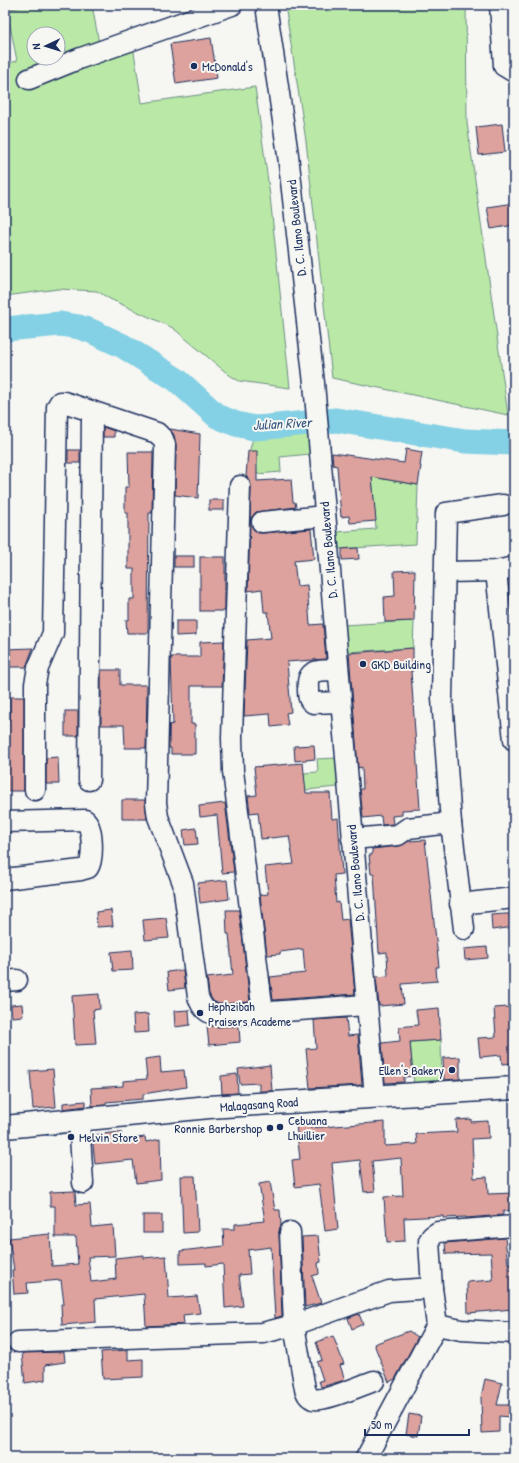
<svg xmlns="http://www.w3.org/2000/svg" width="519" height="1463" font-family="'Patrick Hand',sans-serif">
<rect width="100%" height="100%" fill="#f6f6f2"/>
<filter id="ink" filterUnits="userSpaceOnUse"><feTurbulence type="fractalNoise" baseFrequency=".025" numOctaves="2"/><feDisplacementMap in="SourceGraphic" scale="8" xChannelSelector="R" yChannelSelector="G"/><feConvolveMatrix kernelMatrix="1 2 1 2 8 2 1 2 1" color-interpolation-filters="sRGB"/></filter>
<g filter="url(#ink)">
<g fill="#bae9a7" stroke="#6a8c82" fill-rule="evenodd">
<path d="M20,5H92L100,49L133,46L142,103L255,87L270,196L290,388L239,381L228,374L173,328L110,299L97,291L58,289L5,296V64L17,61L7,10L20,7ZM34,34H58V58H34Z"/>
<path d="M285,5H466L467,123L508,415L332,378L306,141Z"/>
<path d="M309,432L310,454L280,457L281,472L257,474L247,460L253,438Z"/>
<path d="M372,477L418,485L416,544L337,549L336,532L376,529Z"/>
<path d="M414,621L413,648L346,652L343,625Z"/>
<path d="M336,758L338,787L305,790L304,773L318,772L317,759Z"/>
<path d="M441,1040L442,1083L414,1085L410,1042Z"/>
</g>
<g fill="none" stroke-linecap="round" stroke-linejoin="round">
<path stroke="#5a90ae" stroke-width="4" d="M47,1134L65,1132"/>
<path stroke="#84d0e4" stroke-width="25" d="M5,329L60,324L79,327L91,331L123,346L177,380L217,416L236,424L254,428L268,427L336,420L465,441L514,443"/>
</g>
<g fill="#dda29d" stroke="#1b2f5e">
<path d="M211,38L217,78L176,84L170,44Z"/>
<path d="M502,124L505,152L479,155L476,127Z"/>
<path d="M514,203V225L491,229L487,207Z"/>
<path d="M103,427L114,431V437H103Z"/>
<path d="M170,429L200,434L198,498L175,495L176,445L174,435Z"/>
<path d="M406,449L422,452L420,466H421L418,485L372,477L376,521L350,523L349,516L341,517L337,466L333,465L332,453L404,463Z"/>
<rect x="68" y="450" width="12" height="13"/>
<path d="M248,451H257V481L291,479L293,502H295L296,507L256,512L251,518V523L253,529L258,533H263L311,529L314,559L294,561L297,586L307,585L310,625L323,624L326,659L287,662L291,712L286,713L288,725L271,727L270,714L244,716L247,640L271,638L268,612H264L262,589L248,591L251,486L250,481L246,476Z"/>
<path d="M128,452H153L152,513H149L148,633H127L126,620H129V599H134V569H128V513H125V487H129Z"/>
<rect x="209" y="500" width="15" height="10"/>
<path d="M358,548L359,559L342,560V549Z"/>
<rect x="174" y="556" width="20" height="11"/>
<rect x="200" y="557" width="25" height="54"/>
<path d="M415,570L414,621L385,622L384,597L395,596L394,571Z"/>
<path d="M176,621H196V635L176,636Z"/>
<path d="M224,641L222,686H191V724H195V754H171V748H169V725L173,724L171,657H200V642Z"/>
<path d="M33,648L26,667H5V649Z"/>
<path d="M413,648V671H411L420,809L402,810V815L392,816L393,824L382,825L381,816L363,818L360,789H363L362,767L358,768L349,653Z"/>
<path d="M101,670H120V685H147L146,748H125L124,725H101Z"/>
<path d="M10,697H24V791H5V720L10,719Z"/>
<rect x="65" y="711" width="13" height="25"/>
<path d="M314,745L315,759L295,761L294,746Z"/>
<path d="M58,757L59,784H46V758Z"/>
<path d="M303,763L306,793H330L332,819L338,818L342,874L334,875L336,903L339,902L341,920L348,919L355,994L273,1000L270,977L305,973L303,949L280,952V954L267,955L260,895L268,894L265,867L294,864L289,836L261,839L258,812L250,813L248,796L257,795L254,767Z"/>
<path d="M122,800H145L147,819H122Z"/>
<path d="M225,803L234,872L222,873L217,815L200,817L199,806Z"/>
<path d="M196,828L198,844L185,845L183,830Z"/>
<path d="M425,840L439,967H436L437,981L402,984L404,1004L379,1006L376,977L388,976L387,952L379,953L374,874H371L369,855H372V849L399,846L409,841Z"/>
<path d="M227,880L229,899L200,903L198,883Z"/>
<path d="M111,910L113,926L97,927L96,912Z"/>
<path d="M226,910H239L250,1002L219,1004L213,1001L209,994L207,978L233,975L229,934H227Z"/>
<path d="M505,914H514V927L492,930L491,915Z"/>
<path d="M166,918L169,938L145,940L143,920Z"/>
<path d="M487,947L488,958L465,960L464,949Z"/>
<path d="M132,950L133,970L113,971L111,952Z"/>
<path d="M183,970L185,988L169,990L167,972Z"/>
<path d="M99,994L100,1009L93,1010L96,1044L75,1045L72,996Z"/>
<path d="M22,1004L23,1016L12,1017L11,1005Z"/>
<path d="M509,1007L512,1040H514V1063L502,1064L501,1055L480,1057L478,1038L496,1037L494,1008Z"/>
<path d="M439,1008L441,1040L410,1042L413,1076L404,1077V1082L385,1083L382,1043L400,1041L399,1027L418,1025L416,1010Z"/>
<path d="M189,1010L190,1025L175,1027L174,1011Z"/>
<path d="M148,1014L149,1032L134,1033L133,1015Z"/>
<path d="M346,1018L348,1036L358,1035L362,1085L310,1088L306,1049L316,1048L314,1020Z"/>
<path d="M212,1026H239L240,1042L209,1045L207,1027Z"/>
<path d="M160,1057L161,1072L184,1070L186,1087L143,1094V1099L106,1102V1105L92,1106L91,1088L123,1086V1081L147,1079L145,1059Z"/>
<path d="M460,1057V1079L444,1080L443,1058Z"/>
<path d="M270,1065L272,1091H259V1083L240,1084L238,1069Z"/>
<path d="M53,1069L56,1107L33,1109L30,1071Z"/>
<path d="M237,1074L238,1093L222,1094L221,1076Z"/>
<path d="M86,1101V1106L63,1109V1103Z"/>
<path d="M471,1119V1122L488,1121L489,1138L472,1139L474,1178L487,1177L488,1194L514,1193V1210L503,1211V1215L466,1218V1217L443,1218V1216L404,1218L405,1241L387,1242L384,1197L403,1196L401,1158L372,1161L375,1191L364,1192L360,1160L332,1163L338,1229L325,1231L319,1184L295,1187L292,1160L300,1159L296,1125L310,1123V1128L385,1122V1146L417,1144L416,1134L457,1132L456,1120Z"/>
<path d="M121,1132L122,1140L145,1137L146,1142L160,1139L161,1180L136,1183L133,1160L95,1164L92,1135Z"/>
<path d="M181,1176H195L198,1232L183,1233Z"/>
<path d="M270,1182L275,1210H280L281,1225L279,1232L282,1316L275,1318L271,1247L248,1250L250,1274L239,1275L243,1306L225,1308L223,1264L206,1266V1263L180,1264V1251L224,1246L223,1229H235V1224L265,1221L259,1184Z"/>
<path d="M75,1191L76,1205L90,1204L92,1227L113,1225L115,1256L88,1257L91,1282L116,1279L115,1258L144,1255V1258L166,1256L169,1298L197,1296L200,1313L183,1315L184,1324L146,1326L144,1294L95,1299L96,1322L62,1325L61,1304H64L61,1280L27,1283L28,1293L14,1294L12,1270H14L9,1238L50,1234L52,1266L78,1264L76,1237H55V1206H50V1192Z"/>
<rect x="143" y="1215" width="19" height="18"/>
<path d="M318,1236L321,1262L318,1263L319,1274L312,1276L321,1303L305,1307L302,1237Z"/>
<path d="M505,1238L508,1264H514V1277H511L513,1309L468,1313L467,1282L493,1280L491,1253L446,1254L445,1243Z"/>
<path d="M359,1314L363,1324L352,1329L348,1318Z"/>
<path d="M409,1331L418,1337L395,1379L389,1382L374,1344Z"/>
<path d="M333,1336L344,1364L340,1365L345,1380L321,1387L319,1381L323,1380L317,1362L322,1360L316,1342Z"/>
<path d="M128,1350V1360L143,1359V1377L103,1379L101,1352Z"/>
<path d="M64,1352L65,1362L45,1365V1380L25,1383L22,1353Z"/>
<path d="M485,1379L502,1383L497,1405H510V1417L499,1416V1432L482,1433L481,1397Z"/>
<path d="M409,1414L421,1416L418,1436L406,1434Z"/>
</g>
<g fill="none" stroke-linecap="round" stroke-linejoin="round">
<defs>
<g id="minor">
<path d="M266,5L288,155L314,383L375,1097"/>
<path d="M500,5L504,66L514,72"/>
<path d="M29,79L81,58L232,5"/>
<path d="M240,486L232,738L233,771L263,1013"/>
<path d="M262,522L325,516"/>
<path d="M496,571L514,740"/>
<path d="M445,572L496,571L514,567"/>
<path d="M338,670C320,671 306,667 308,689C308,695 308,700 313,703L341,702"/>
<path d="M89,780L92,411"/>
<path d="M35,790V684L38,668L53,633L57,407L60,402H64L157,433L163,439L165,445L156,803L158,817L183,883L198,997C202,1008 206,1012 217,1016L366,1005"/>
<path d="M5,822L85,820C93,826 94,859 88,868L81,870L5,879"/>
<path d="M352,839L398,835L408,828L451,823"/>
<path d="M460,904L514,898"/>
<path d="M464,929L451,823L442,698L446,513L503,505"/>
<path d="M5,981L17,980"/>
<path d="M79,1120L83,1183"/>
<path d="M514,1226L438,1232L432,1236L429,1241L432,1288L437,1325L461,1330L514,1333"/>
<path d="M290,1232L294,1325L305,1389C307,1394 308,1397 313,1399C324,1402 362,1385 374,1381"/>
<path d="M18,1342L263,1333L294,1325L389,1291L432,1288"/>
<path d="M366,1458L437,1325"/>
</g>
<path id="major" d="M5,1127L209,1107L514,1088"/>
</defs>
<use href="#minor" stroke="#1b2f5e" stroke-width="23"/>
<use href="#major" stroke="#1b2f5e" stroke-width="25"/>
<use href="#minor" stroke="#f6f6f2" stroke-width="20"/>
<use href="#major" stroke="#f6f6f2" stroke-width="22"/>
</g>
</g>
<g fill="#1b2f5e" stroke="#f6f6f2" stroke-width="1.5">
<circle cx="194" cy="66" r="4"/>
<circle cx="363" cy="664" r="4"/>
<circle cx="200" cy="1013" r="4"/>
<circle cx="452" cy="1070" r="4"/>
<circle cx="280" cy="1127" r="4"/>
<circle cx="270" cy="1128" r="4"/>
<circle cx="71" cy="1137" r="4"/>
</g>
<g text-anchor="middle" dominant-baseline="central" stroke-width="4" stroke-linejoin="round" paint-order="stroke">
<g font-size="13" fill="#1b2f5e" stroke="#f6f6f2" text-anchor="start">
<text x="202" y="66">McDonald's</text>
<text x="371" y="664">GKD Building</text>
<text x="208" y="1006">Hephzibah<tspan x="208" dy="15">Praisers Academe</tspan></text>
<text x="444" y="1070" text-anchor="end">Ellen's Bakery</text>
<text x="288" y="1120">Cebuana<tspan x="288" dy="15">Lhuillier</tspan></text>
<text x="262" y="1128" text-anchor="end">Ronnie Barbershop</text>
<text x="79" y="1137">Melvin Store</text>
</g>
<g font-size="13" fill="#1b2f5e" stroke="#f6f6f2">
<text transform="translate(296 228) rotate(-96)">D. C. Ilano Boulevard</text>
<text transform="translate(328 550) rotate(-95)">D. C. Ilano Boulevard</text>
<text transform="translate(355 873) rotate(-95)">D. C. Ilano Boulevard</text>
<text transform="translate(259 1104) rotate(-4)">Malagasang Road</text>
</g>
<g font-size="14" font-style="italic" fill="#355780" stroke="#f6f6f2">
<text transform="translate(282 423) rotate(-3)">Julian River</text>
</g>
</g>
<rect width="519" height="1463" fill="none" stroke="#f6f6f2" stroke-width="20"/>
<rect x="10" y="10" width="499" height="1443" fill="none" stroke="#1b2f5e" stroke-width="1.5" filter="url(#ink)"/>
<g transform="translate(46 46) rotate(266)"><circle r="19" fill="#f6f6f2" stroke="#9ea6b7"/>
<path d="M0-3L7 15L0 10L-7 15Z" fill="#1b2f5e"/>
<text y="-6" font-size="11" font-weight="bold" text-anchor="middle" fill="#1b2f5e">N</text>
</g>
<path d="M365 1429v6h104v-6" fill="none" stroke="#1b2f5e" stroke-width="2"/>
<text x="371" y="1429" font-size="12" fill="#1b2f5e" stroke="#f6f6f2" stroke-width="3" paint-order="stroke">50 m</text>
</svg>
